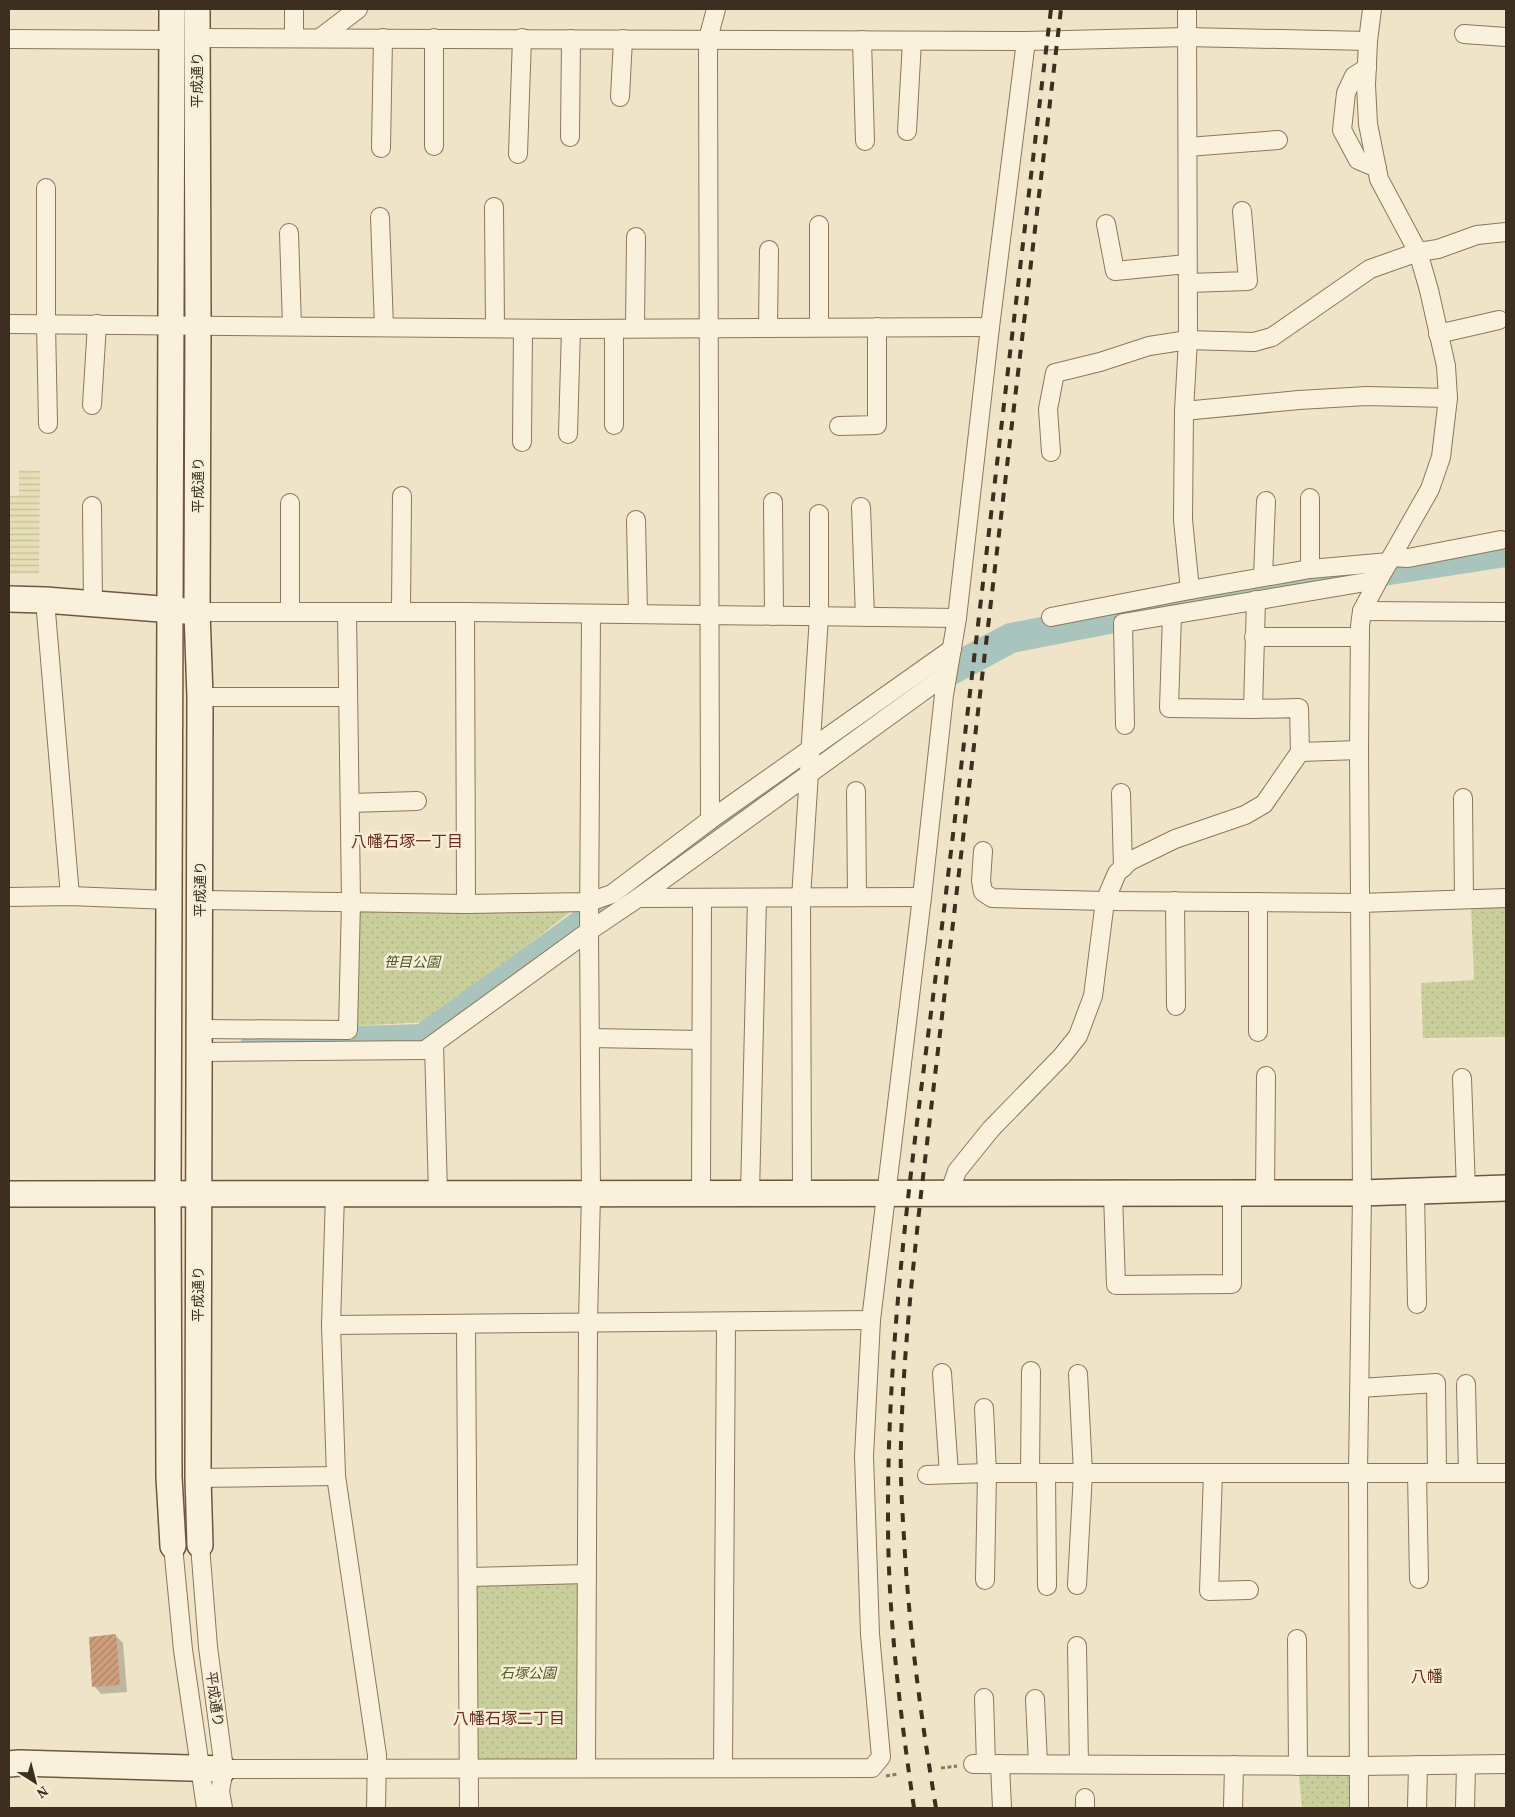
<svg xmlns="http://www.w3.org/2000/svg" width="1515" height="1817" font-family="'Source Serif 4','Noto Sans JP',serif">
<defs>
<pattern id="farmland-rules" width="6" height="5" patternUnits="userSpaceOnUse" patternTransform="scale(1.25)"><rect width="6" height="5" fill="#e6deb5"/><path d="M0 2.5h6" fill="none" stroke="#c6bf9b"/></pattern>
<pattern id="park-dots" width="8" height="8" patternUnits="userSpaceOnUse" patternTransform="scale(1.25)"><rect width="8" height="8" fill="#c9cf9b"/><path d="M2 2h.1M6 6h.1" fill="none" stroke="#aeb285" stroke-width="1.8" stroke-linecap="round"/></pattern>
<pattern id="building-hatch" width="6" height="6" patternUnits="userSpaceOnUse" patternTransform="scale(1.25)"><rect width="6" height="6" fill="#cf9f7d"/><path d="M-1 1l2-2M0 6l6-6M5 7l2-2" fill="none" stroke="#a98266"/></pattern>
</defs>
<rect width="100%" height="100%" fill="#f0e4c8"/>
<path fill="url(#farmland-rules)" d="M19,470L40,471L39,574H9V496L19,495Z"/>
<g fill="url(#park-dots)">
<path d="M355,905L578,906L428,1022L353,1026Z"/>
<path d="M1506,905V1037L1423,1038L1421,983L1474,980L1471,906Z"/>
<path d="M583,1578L582,1764H474L472,1581Z"/>
<path d="M1298,1766H1360L1359,1808H1302Z"/>
</g>
<path fill="#0003" d="M116,1636L123,1643L127,1692L101,1694L94,1686Z"/>
<g fill="none" stroke-linecap="round" stroke-linejoin="round">
<g stroke="#a9c4bc" stroke-width="30">
<path d="M921,686L1011,638L1253,591L1506,552"/>
<path d="M256,1044L423,1039L730,818L832,748"/>
</g>
</g>
<path fill="url(#building-hatch)" d="M116,1634L120,1685L92,1687L89,1637Z"/>
<g fill="none" stroke-linecap="round" stroke-linejoin="round">
<defs>
<g id="street">
<path d="M294,9V38"/>
<path d="M1187,9L1188,340L1184,411L1183,520L1190,590"/>
<path d="M1464,34L1506,37"/>
<path d="M197,38L1026,41L1187,37L1368,41"/>
<path d="M320,38L358,9"/>
<path d="M434,38V146"/>
<path d="M9,39L172,40"/>
<path d="M862,40L865,141"/>
<path d="M1367,68L1354,76L1346,93L1342,130L1358,160L1377,168"/>
<path d="M620,97L623,39"/>
<path d="M907,131L912,41"/>
<path d="M570,137L571,39"/>
<path d="M1188,147L1278,140"/>
<path d="M381,148L383,38"/>
<path d="M518,154L522,38"/>
<path d="M46,188V324L48,424"/>
<path d="M494,207L495,328"/>
<path d="M380,217L384,327"/>
<path d="M1106,224L1115,271L1187,264"/>
<path d="M289,233L292,326"/>
<path d="M1188,283L1248,281L1242,211"/>
<path d="M9,324L571,329L990,327"/>
<path d="M819,327V225"/>
<path d="M635,328L636,237"/>
<path d="M768,328L769,250"/>
<path d="M1438,334L1499,320"/>
<path d="M92,405L97,324"/>
<path d="M1184,411L1299,400L1367,396L1448,398"/>
<path d="M614,425V329"/>
<path d="M839,426L877,425V327"/>
<path d="M568,434L571,329"/>
<path d="M522,442L523,329"/>
<path d="M1051,452L1048,409L1055,373L1100,362L1149,346L1188,340L1254,342L1272,337L1370,269L1418,252L1438,249L1477,235L1506,232"/>
<path d="M773,502L774,616"/>
<path d="M92,506L93,604"/>
<path d="M861,507L865,617"/>
<path d="M636,520L638,614"/>
<path d="M1392,557L1408,558L1501,540"/>
<path d="M1310,569V498"/>
<path d="M1263,577L1266,501"/>
<path d="M45,600L70,896"/>
<path d="M290,611V503"/>
<path d="M401,611L402,496"/>
<path d="M1362,611L1506,612"/>
<path d="M197,612H465L957,618"/>
<path d="M465,612L466,904"/>
<path d="M1172,615L1169,708L1253,709"/>
<path d="M1051,617L1190,590L1310,569L1389,562"/>
<path d="M1254,637H1360"/>
<path d="M200,697H348"/>
<path d="M1125,725L1123,623L1378,580"/>
<path d="M1300,752L1359,750"/>
<path d="M856,791L857,897"/>
<path d="M1121,793L1123,868"/>
<path d="M1463,798L1464,899"/>
<path d="M350,803L417,801"/>
<path d="M710,820C708,560 710,299 708,39L716,9"/>
<path d="M983,851L981,881L983,892L992,898L1105,901L1360,903L1506,898"/>
<path d="M9,897L70,896L169,900"/>
<path d="M638,898L922,897"/>
<path d="M200,900L466,904L589,902L612,894L710,820L952,649"/>
<path d="M1175,901L1176,1006"/>
<path d="M1258,902V1032"/>
<path d="M200,1029L348,1030L351,901L347,612"/>
<path d="M590,1038L701,1040"/>
<path d="M434,1044L438,1194"/>
<path d="M200,1052L425,1050L589,931L638,898L947,674"/>
<path d="M1462,1078L1466,1190"/>
<path d="M1415,1191L1417,1304"/>
<path d="M335,1194L331,1325L336,1476L377,1755L376,1808"/>
<path d="M701,1194L702,898"/>
<path d="M750,1194L757,898"/>
<path d="M802,1194L801,898L819,616V514"/>
<path d="M949,1194L957,1171L991,1129L1062,1056L1078,1036L1093,996L1105,901L1117,873L1130,861L1175,839L1245,815L1264,804L1300,752L1299,708L1253,709L1256,600"/>
<path d="M1113,1194L1116,1285L1232,1284V1194"/>
<path d="M1265,1194L1266,1076"/>
<path d="M466,1324L469,1808"/>
<path d="M331,1325L871,1320"/>
<path d="M942,1373L949,1474"/>
<path d="M1466,1384L1468,1473"/>
<path d="M1360,1388L1436,1383L1437,1473"/>
<path d="M984,1408L987,1473L985,1580"/>
<path d="M1030,1473L1031,1371"/>
<path d="M1046,1473L1047,1586"/>
<path d="M1213,1473L1209,1591L1249,1590"/>
<path d="M1417,1473L1419,1579"/>
<path d="M927,1475L987,1473H1506"/>
<path d="M198,1478L336,1476"/>
<path d="M200,1545L208,1647L224,1769L220,1791L223,1808"/>
<path d="M173,1546L183,1650L206,1808"/>
<path d="M468,1577L587,1574"/>
<path d="M1077,1585L1083,1473L1078,1374"/>
<path d="M1297,1639L1298,1766"/>
<path d="M1077,1646L1079,1764"/>
<path d="M984,1698L986,1764"/>
<path d="M1035,1699L1038,1764"/>
<path d="M973,1764L1360,1766L1506,1764"/>
<path d="M1000,1764L1002,1808"/>
<path d="M586,1768L588,1323L591,1194L589,931L591,614"/>
<path d="M723,1768L726,1322"/>
<path d="M224,1769L872,1768L881,1757L870,1634L864,1456L871,1320L922,897L944,695L957,618L990,327L1026,41"/>
<path d="M1085,1808V1798"/>
<path d="M1233,1808L1234,1765"/>
<path d="M1359,1808L1358,1473L1362,1193L1359,750L1360,626L1362,611L1380,577L1430,489L1441,457L1448,398L1446,366L1429,290L1418,252L1379,179L1368,124L1366,85L1368,41L1372,9"/>
<path d="M1417,1808L1418,1765"/>
<path d="M1465,1808L1466,1765"/>
</g>
<g id="secondary">
<path d="M172,9L168,1194L169,1477L173,1546"/>
<path d="M197,9L198,326L197,612L200,697L198,1478L200,1545"/>
<path d="M9,599L45,600L186,611"/>
<path d="M9,1194L1362,1193L1506,1188"/>
<path d="M9,1764L19,1763L224,1769"/>
</g>
</defs>
<use href="#street" stroke="#8d765c" stroke-width="20"/>
<use href="#secondary" stroke="#6f573f" stroke-width="28"/>
<g stroke="#8d765c" stroke-width="3" stroke-dasharray="4 2.5" stroke-linecap="butt">
<path d="M941,1768L957,1766"/>
<path d="M886,1776L898,1774"/>
</g>
<use href="#street" stroke="#faf1dc" stroke-width="18"/>
<use href="#secondary" stroke="#faf1dc" stroke-width="25"/>
<g stroke="#3d2e20" stroke-width="4" stroke-dasharray="9 9" stroke-linecap="butt">
<path d="M914,1808C900,1712 888,1616 888,1519C887,1303 923,1090 948,876C983,587 1016,298 1051,9"/>
<path d="M936,1808C921,1718 909,1629 904,1538C902,1506 900,1474 901,1443C903,1360 912,1277 921,1194L1061,9"/>
</g>
</g>
<g text-anchor="middle" dominant-baseline="central" stroke-width="5" stroke-linejoin="round" paint-order="stroke">
<g font-size="14" fill="#3d2e20" stroke="#f7eed8">
<text transform="translate(197 80) rotate(-90)">平成通り</text>
<text transform="translate(198 485) rotate(-90)">平成通り</text>
<text transform="translate(200 889) rotate(-90)">平成通り</text>
<text transform="translate(198 1294) rotate(-90)">平成通り</text>
<text transform="translate(215 1699) rotate(82)">平成通り</text>
</g>
<g font-size="14" font-style="italic" fill="#4d5a26" stroke="#f7eed8">
<text x="412" y="962">笹目公園</text>
<text x="528" y="1673">石塚公園</text>
</g>
<g font-size="16" fill="#6b2e1e" stroke="#f7eed8">
<text x="407" y="841">八幡石塚一丁目</text>
<text x="1427" y="1676">八幡</text>
<text x="509" y="1718">八幡石塚二丁目</text>
</g>
</g>
<rect width="1515" height="1817" fill="none" stroke="#3d2e20" stroke-width="20"/>
<g transform="translate(35 1782) rotate(144)" stroke="#f7eed8" stroke-width="4" paint-order="stroke">
<path d="M0-4L9 19L0 12L-9 19Z" fill="#3d2e20"/>
<text y="-8" font-size="14" font-weight="bold" text-anchor="middle" fill="#3d2e20">N</text>
</g>
</svg>
